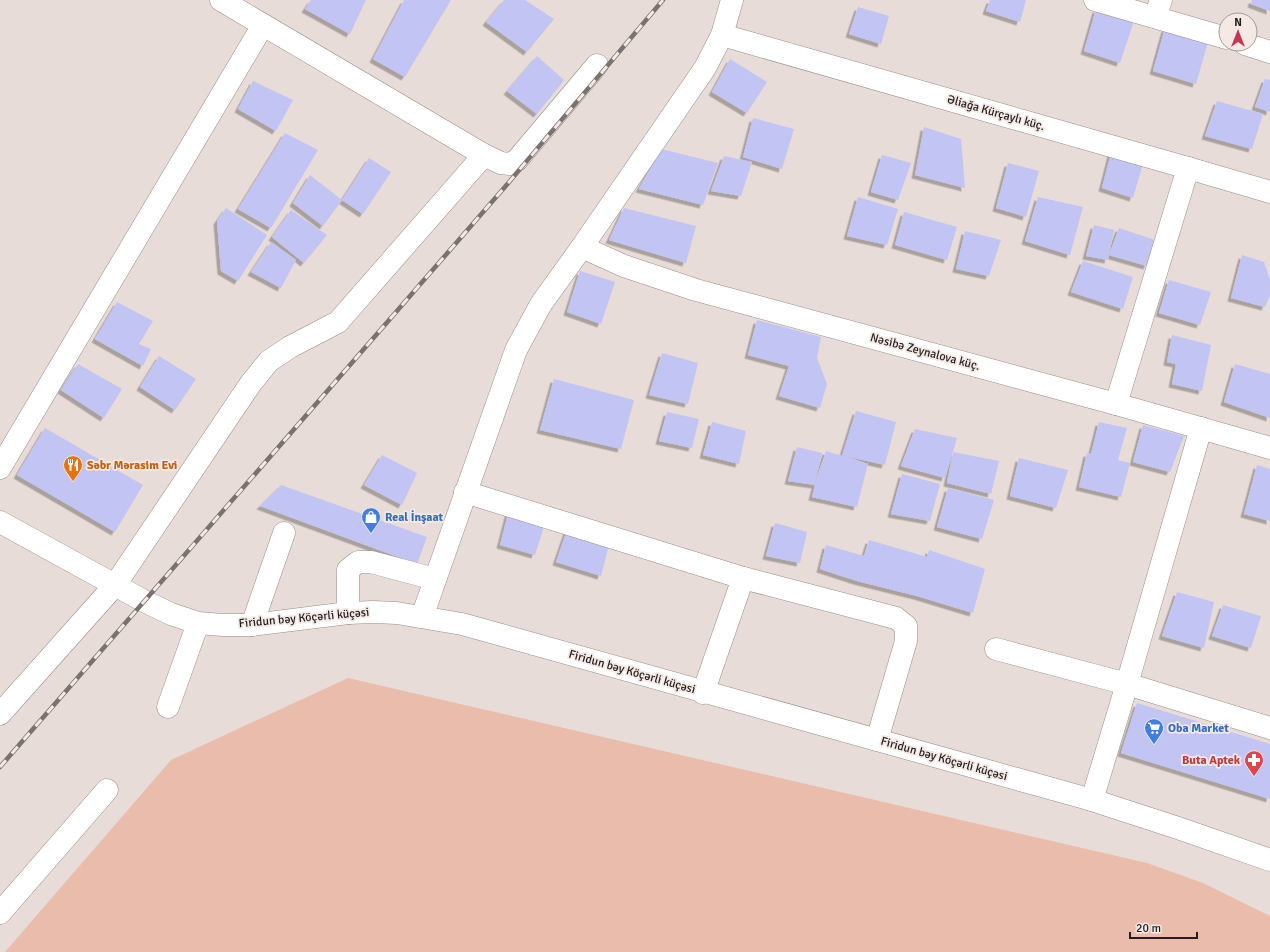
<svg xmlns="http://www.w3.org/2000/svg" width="1270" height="952" font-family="Signika,sans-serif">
<defs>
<filter id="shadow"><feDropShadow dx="-3.5" dy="3.5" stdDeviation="0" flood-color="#0004"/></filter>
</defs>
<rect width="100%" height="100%" fill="#e7dcd8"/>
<path fill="#eabcab" d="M348,678L1147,863L1203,883L1270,916V952H5L171,760Z"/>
<g fill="#c2c4f4" filter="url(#shadow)">
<path d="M311,0H366L350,34L305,9Z"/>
<path d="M404,0H451L405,77L373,59Z"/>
<path d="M504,0H525L554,19L527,52L486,22Z"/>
<path d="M990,0H1026L1020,22L986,11Z"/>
<path d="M1252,0H1270V11L1251,4Z"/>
<path d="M858,7L889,16L881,44L849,34Z"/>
<path d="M1096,9L1134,21L1120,63L1084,51Z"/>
<path d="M1165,28L1208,42L1196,84L1153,71Z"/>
<path d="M537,56L564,80L537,114L507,91Z"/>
<path d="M730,59L767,82L747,113L712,92Z"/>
<path d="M1265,79L1270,80V112L1255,107Z"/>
<path d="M253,81L293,100L276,131L238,109Z"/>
<path d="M1217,101L1263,114L1252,149L1205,136Z"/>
<path d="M753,118L794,129L782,169L743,157Z"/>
<path d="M924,127L961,139L965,188L915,175Z"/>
<path d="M285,133L318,150L271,228L238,209Z"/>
<path d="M661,149L718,163L703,205L639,189Z"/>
<path d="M1112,149L1144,160L1133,198L1102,188Z"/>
<path d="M882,155L911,163L898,200L871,192Z"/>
<path d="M724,156L752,162L741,196L711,191Z"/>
<path d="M369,158L391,172L363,214L342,200Z"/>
<path d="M1008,163L1039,171L1026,217L996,208Z"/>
<path d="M310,175L342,200L323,226L293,203Z"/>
<path d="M858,197L898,209L887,245L847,236Z"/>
<path d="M1038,197L1083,207L1070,255L1025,241Z"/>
<path d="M226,208L267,235L238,281L221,271L217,221Z"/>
<path d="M624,208L696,226L686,263L609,240Z"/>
<path d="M291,210L327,235L304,263L272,237Z"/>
<path d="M904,212L957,227L947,260L895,245Z"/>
<path d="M1094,225L1114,230L1109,255L1119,228L1155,240L1147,266L1109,255L1108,260L1086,256Z"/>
<path d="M965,231L1001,240L989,276L956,269Z"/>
<path d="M271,242L296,260L281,288L251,272Z"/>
<path d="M1242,255L1264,262L1270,280V295L1265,307L1231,298Z"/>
<path d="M1083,261L1133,277L1123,309L1071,292Z"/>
<path d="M580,271L615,282L601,324L567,312Z"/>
<path d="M1169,280L1211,292L1200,325L1159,313Z"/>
<path d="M117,302L153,321L139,344L151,349L143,366L95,339Z"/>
<path d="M757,320L821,337L817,358L827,384L820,408L779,396L789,366L748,355Z"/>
<path d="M1172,335L1211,345L1202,391L1172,384L1176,364L1167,362Z"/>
<path d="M662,353L698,363L688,404L649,395Z"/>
<path d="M159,356L196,379L175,410L140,387Z"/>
<path d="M78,364L122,389L104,418L61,390Z"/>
<path d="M1235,364L1270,374V418L1224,402Z"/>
<path d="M554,379L634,400L621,449L540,430Z"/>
<path d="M856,411L896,422L885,465L845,456L868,464L857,507L812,497L815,485L788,481L797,447L822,453L815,483L826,451L842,456Z"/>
<path d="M667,412L699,419L692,448L659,441Z"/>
<path d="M712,422L746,431L739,464L703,455Z"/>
<path d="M1099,422L1127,428L1118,460L1130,463L1121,497L1079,487L1087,453L1091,454Z"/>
<path d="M1143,425L1184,436L1170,472L1133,462Z"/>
<path d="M45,428L143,485L115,532L17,475Z"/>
<path d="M915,429L957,438L945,478L901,466Z"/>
<path d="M953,452L999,461L991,494L947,483Z"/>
<path d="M382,455L417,473L402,505L364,485Z"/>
<path d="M1019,458L1068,470L1056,508L1010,496Z"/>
<path d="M1257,465L1270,469V521L1244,514Z"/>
<path d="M902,474L940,484L930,521L891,514Z"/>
<path d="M281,485L427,537L417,564L260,506Z"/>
<path d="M948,488L994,500L982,539L937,527Z"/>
<path d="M509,510L546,520L535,555L500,545Z"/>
<path d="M775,523L807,532L800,563L766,556Z"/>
<path d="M568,527L610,541L601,576L556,562Z"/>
<path d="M869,540L927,557L929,550L985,569L973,613L917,596L857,581L820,569L826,545L864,556Z"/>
<path d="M1177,592L1214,602L1204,648L1162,636Z"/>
<path d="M1223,605L1261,616L1251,648L1212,636Z"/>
<path d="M1137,703L1270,744V799L1121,753Z"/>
</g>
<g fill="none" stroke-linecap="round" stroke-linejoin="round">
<defs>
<g id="minor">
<path d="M221,0L484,155L501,163L510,164L517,160L597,65"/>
<path d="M1095,0L1226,38"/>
<path d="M1155,17L1161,0"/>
<path d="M722,35L1188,168L1270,192"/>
<path d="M1245,44L1270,52"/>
<path d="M582,247L624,266L696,290L1116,404L1270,448"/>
<path d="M1116,404L1188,168"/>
<path d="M0,468L263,25"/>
<path d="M465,492L743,578L896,618L906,626V641L877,740"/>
<path d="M0,522L144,601L171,614L198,623L223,625H252L348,613L373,612L397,613L462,624L1092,800L1178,828L1270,860"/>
<path d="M348,613V570L358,562H371L435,579"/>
<path d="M422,617L516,350L541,304L582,247L705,68L722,35L732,0"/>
<path d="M252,625L284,533"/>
<path d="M996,649L1127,684L1270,728"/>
<path d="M703,693L743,578"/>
<path d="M168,707L198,623"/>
<path d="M0,714L115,585L251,383L269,361L290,347L338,322L484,155"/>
<path d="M1092,800L1127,684L1201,428"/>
<path d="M0,913L107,790"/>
</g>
</defs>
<use href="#minor" stroke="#988e8b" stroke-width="23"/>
<use href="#minor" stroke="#fff" stroke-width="22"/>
<defs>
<path id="rail" d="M0,767L504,188L663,0"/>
</defs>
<use href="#rail" stroke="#79726f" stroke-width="4.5"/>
<use href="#rail" stroke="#f4e9e5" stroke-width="3" stroke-dasharray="9" stroke-linecap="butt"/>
</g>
<defs>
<symbol id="restaurant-pin" viewBox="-11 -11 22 30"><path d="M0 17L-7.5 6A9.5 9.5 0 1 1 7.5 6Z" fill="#e8710a" stroke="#f4e9e5"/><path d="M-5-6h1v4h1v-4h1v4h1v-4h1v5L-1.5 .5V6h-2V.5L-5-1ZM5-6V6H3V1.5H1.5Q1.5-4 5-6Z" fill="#fff"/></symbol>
<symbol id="shop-pin" viewBox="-11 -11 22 30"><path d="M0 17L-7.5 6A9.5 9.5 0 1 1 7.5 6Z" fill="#3f7fe0" stroke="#f4e9e5"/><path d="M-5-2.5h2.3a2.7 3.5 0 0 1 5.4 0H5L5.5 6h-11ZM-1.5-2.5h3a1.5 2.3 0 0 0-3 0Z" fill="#fff"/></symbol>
<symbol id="supermarket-pin" viewBox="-11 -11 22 30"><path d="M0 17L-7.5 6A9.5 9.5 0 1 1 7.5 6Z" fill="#3f7fe0" stroke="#f4e9e5"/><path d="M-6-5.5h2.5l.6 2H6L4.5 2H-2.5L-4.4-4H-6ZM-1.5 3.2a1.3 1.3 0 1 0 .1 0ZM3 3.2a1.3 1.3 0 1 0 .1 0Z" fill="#fff"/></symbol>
<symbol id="pharmacy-pin" viewBox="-11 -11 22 30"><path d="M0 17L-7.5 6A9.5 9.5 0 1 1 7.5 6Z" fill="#e0444e" stroke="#f4e9e5"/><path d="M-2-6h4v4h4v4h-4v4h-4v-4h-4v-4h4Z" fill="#fff"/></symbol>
</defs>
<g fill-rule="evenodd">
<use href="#restaurant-pin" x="62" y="454" width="22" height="30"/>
<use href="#shop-pin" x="360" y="506" width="22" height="30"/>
<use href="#supermarket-pin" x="1143" y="717" width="22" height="30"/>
<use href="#pharmacy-pin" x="1243" y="749" width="22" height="30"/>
</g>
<g text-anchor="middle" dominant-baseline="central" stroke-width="3.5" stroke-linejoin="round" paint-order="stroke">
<g font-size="12" fill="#231f1e" stroke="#f4e9e5">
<text transform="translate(996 113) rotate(16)">Əliağa Kürçaylı küç.</text>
<text transform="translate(925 352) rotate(15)">Nəsibə Zeynalova küç.</text>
<text transform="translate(304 618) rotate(-5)">Firidun bəy Köçərli küçəsi</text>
<text transform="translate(632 672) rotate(16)">Firidun bəy Köçərli küçəsi</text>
<text transform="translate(944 759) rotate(16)">Firidun bəy Köçərli küçəsi</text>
</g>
<g font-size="12" font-weight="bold" fill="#c56008" stroke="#f4e9e5" text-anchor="start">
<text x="87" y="465">Səbr Mərasim Evi</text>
</g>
<g font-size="12" font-weight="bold" fill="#366cbe" stroke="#f4e9e5" text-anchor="start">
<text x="385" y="517">Real İnşaat</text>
<text x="1168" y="728">Oba Market</text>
</g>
<g font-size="12" font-weight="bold" fill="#be3a42" stroke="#f4e9e5" text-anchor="end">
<text x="1240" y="760">Buta Aptek</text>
</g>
</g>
<g transform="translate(1238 32)"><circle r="19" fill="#f4e9e5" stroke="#a09895"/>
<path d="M0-3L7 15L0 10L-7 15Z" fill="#c73753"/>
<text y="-6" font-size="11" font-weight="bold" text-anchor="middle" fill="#231f1e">N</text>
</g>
<path d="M1130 932v6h67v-6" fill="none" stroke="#231f1e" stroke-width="2"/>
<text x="1136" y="932" font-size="12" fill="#231f1e" stroke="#f4e9e5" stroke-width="3" paint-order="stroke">20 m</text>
</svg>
